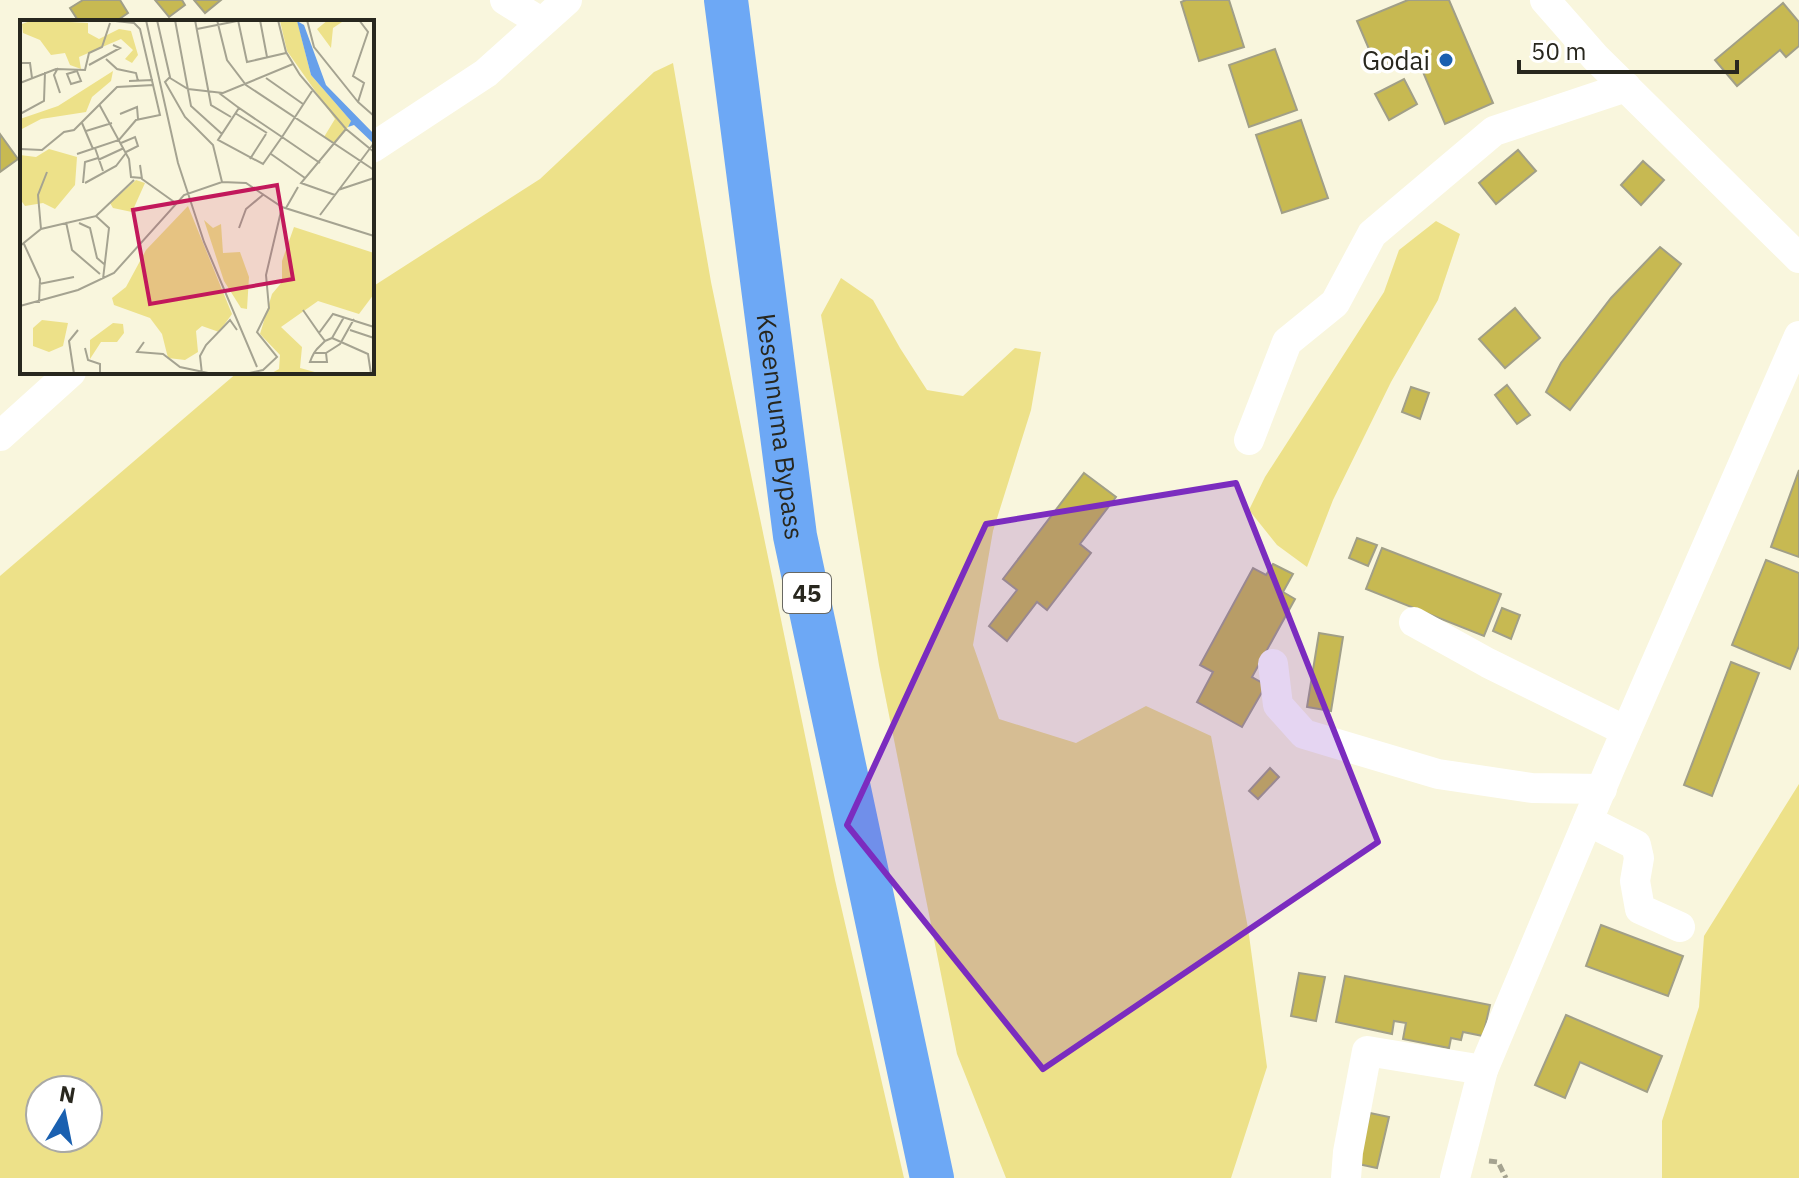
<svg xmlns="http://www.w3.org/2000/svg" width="1799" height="1178" font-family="'IBM Plex Sans',sans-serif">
<rect width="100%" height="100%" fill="#f9f6dd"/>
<g fill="#ede189" fill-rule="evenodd">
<path d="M673,63L711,282L835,880L904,1178H0V576L238,372H372V287L540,179L654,72ZM88,1090V1138H40V1090Z"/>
<path d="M1436,221L1460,234L1438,300L1391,382L1333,500L1307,567L1277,545L1249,510L1265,477L1384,292L1399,250Z"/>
<path d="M841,278L873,300L900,348L927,390L963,396L1015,348L1041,352L1031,410L993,531L973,645L999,719L1076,743L1146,706L1211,736L1248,928L1267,1067L1231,1178H1006L957,1054L879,665L821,315Z"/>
<path d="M1799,784V1178H1662V1121L1699,1007L1704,936Z"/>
</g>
<g fill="#c7b952" stroke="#a19f87" stroke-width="2">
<path d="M83,0H120L128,13L115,22H79L70,8Z"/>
<path d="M155,0H182L185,5L169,17Z"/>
<path d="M194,0H221L205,13Z"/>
<path d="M1186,0H1229L1244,47L1199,61L1181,2Z"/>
<path d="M1408,0H1449L1493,103L1445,124L1415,53L1377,68L1357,21Z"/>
<path d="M1783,3L1799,22V46L1786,57L1780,50L1737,86L1715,60Z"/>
<path d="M1275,49L1297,110L1249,127L1229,65Z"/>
<path d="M1404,79L1417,104L1389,120L1375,94Z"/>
<path d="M1301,120L1328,198L1282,213L1256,135Z"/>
<path d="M0,134L18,159L0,172Z"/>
<path d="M1518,150L1536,171L1496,204L1479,183Z"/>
<path d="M1643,161L1664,180L1641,205L1621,185Z"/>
<path d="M1660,247L1681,264L1570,410L1546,392L1561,363L1611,298Z"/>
<path d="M1515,308L1540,338L1505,368L1479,339Z"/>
<path d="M1507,385L1530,415L1517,424L1495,395Z"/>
<path d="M1411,387L1429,393L1420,419L1402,412Z"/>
<path d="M1799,470V557L1771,547Z"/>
<path d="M1084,473L1116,497L1080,544L1091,553L1047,610L1037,602L1007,641L989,626L1017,590L1003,579Z"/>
<path d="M1357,538L1377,545L1368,566L1349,558Z"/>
<path d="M1382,548L1501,594L1484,636L1366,589Z"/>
<path d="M1766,560L1799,573V646L1790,669L1732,645Z"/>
<path d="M1273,564L1293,574L1283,592L1295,599L1252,677L1266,685L1242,727L1197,702L1213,672L1200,665L1253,568L1266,575Z"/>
<path d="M1502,608L1520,615L1511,639L1493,631Z"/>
<path d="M1319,633L1343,637L1331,711L1307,707Z"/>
<path d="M1731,662L1759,673L1712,796L1684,785Z"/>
<path d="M1270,768L1279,777L1258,799L1249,791Z"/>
<path d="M1601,925L1683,956L1668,996L1586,966Z"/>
<path d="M1299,973L1325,977L1316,1021L1291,1016Z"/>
<path d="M1345,976L1490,1005L1483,1036L1463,1032L1461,1040L1451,1038L1449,1048L1403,1039L1406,1023L1394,1021L1392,1034L1336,1022Z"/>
<path d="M1566,1015L1662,1056L1647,1092L1580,1062L1565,1098L1535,1085Z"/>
<path d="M1370,1113L1389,1117L1377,1168L1358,1164Z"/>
</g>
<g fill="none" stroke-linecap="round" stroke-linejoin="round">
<path stroke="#a5a390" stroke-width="5" stroke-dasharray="8 4" stroke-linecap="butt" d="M1489,1161L1498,1162L1506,1178"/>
<g stroke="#fff" stroke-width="30">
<path d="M505,0L541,22"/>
<path d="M1545,0L1595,57L1799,258"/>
<path d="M372,148L486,73L567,0"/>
<path d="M0,436L71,372"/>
<path d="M1249,440L1287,342L1335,303L1372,234L1494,131L1626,87"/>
<path d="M1414,622L1488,663L1626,731"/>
<path d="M1273,664L1278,705L1304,734L1438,774L1532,788L1602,789"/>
<path d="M1588,821L1636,845L1639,858L1635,881L1640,909L1680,927"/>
<path d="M1346,1178L1348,1152L1367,1051L1483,1070"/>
<path d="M1455,1178L1483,1070L1610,768L1799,336"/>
</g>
<path stroke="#6da8f5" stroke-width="44" id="s1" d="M726,0L795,536L932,1178"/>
</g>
<path fill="#7b2cbf" fill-opacity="0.2" stroke="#7b2cbf" stroke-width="6" stroke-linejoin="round" d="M1236,483L1378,842L1043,1069L847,825L986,524Z"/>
<circle fill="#1a60b0" stroke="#fff" stroke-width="3" cx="1446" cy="60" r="8"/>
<g text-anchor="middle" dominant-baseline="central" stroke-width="7" stroke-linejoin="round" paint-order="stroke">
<rect fill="#fff" stroke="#686862" stroke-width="2" x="783" y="573" width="48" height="40" rx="6"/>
<g font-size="24" font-weight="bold" fill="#28271e">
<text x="807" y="593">45</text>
</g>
<g font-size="26" fill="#28271e" stroke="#fff" text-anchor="end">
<text x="1430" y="60">Godai</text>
</g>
<g font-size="26" fill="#28271e" stroke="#fff">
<text stroke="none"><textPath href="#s1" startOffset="430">Kesennuma Bypass</textPath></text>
</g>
</g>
<g transform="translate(20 20)">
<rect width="354" height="354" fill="#f9f6dd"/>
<path d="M13,0L68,3V13L79,19L99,9L111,11L118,35L112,43L105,39L113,30L101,19L59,37L61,49L50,45L45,33L31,35L20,20L3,13L2,4ZM277,0L291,55L332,102L314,124L304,117L315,99L267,31L260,1ZM308,0H325L313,8L311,28L297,9ZM93,51L91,61L72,77L66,92L21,99L0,110V99L38,86ZM29,129L57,137L55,165L35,189L23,183L5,186L0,179V135L16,137ZM116,160L125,163L112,192L93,188L90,183ZM168,186L212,294L199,312L182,306L176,311L178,332L165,340L148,338L142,314L130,298L94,285L92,278L106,267L126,230ZM184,200L193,208L201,204L203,233L220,232L229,257L227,289L221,288L204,261ZM274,207L354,233V274L339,294L298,281L261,307L282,327L280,348L302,354H250L259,349L260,335L240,314L252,274L262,262V241ZM22,300L48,303L43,326L29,332L13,326V308ZM93,303L103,304L104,313L97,322H81L70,339V320Z" fill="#ede189"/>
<path d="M277,1L284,5L306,65L354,114V124L334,105L328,107L331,101L291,55Z" fill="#67a0ea"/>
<path fill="none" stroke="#a5a391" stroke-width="2" d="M126,0L158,143L184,222L237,347M137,0L150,57L145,62L165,97L193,125L202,162M155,0L171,86L202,114M175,0L191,85L211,97M197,0L207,40L226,65L354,150M218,0L227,42L266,33M240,0L247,37M258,0L266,32L280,55L326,109L354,132M287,0L294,27L338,82M339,0L348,12L333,56L344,63L338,82L354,96M177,9L217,1M86,39L97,49L116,53L118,61M0,43H10L12,58M69,45L100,28L93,25M38,48L34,55L40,73M57,51L61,61L51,64L47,54ZM150,58L168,69L203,73L273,44M246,58L283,84M109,61L133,60M0,63L36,49L65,50L69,33L82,27L90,3M292,71L262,117L243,144L198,120L219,88L262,117L300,143M199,73L219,88M79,84L109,139L111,157L122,158M215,93L247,113M0,94L24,81L25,52M100,94L117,87L118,99M62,103L73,129M66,111L92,103M101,123L115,117L118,126L106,132M75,128L83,151M0,129L22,130L44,112L54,110L97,67L134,65M57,134L99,120L116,100L140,95L120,9L114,3L86,0M251,134L285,158M230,139L246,114M78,140L104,128M120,145L122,159L157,184M63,163L65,142L78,138M65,163L96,146L106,133M318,170L354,158M315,175L281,163L326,109M266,188L278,167M300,195L354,123M76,196L114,160M46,202L52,230L80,254M59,203L70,208L77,238L84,244M219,208L226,189L244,174M21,209L18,175L27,152M4,224L20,259L19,283M0,226L21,209L76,196L89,208L83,259M19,264L54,257M0,286L58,270L94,253L164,175L202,162L226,163L262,187L354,216M283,290L299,313M324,297L312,318L348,334L351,354M330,310L354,318M312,318L305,321L299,313L313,294L354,307M124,322L117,332L143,334L160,347L193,354M65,328L68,340L80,344V354M294,333H306L307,342H290L292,337L294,333L297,329L305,321M306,333L320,324L334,299M54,354L49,321L58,310M182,354L180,336L186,325L210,300L217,310M225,354L243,350L257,337L237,312L249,288L246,255L262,187"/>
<path fill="#c2185b" fill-opacity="0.15" stroke="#c2185b" stroke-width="4" d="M257,165L273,259L130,284L113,190Z"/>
<rect width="354" height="354" fill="none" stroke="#28271e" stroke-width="4"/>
</g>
<g transform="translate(64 1114) rotate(10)"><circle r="38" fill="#ffffff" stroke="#a9a9a5" stroke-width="2"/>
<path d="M0-6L14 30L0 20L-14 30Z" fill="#1a60b0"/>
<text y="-12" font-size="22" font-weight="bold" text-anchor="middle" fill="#28271e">N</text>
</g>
<path d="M1519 60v12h218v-12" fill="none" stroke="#28271e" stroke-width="4"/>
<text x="1531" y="60" font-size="24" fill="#28271e" stroke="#ffffff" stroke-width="6" paint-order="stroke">50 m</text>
</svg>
